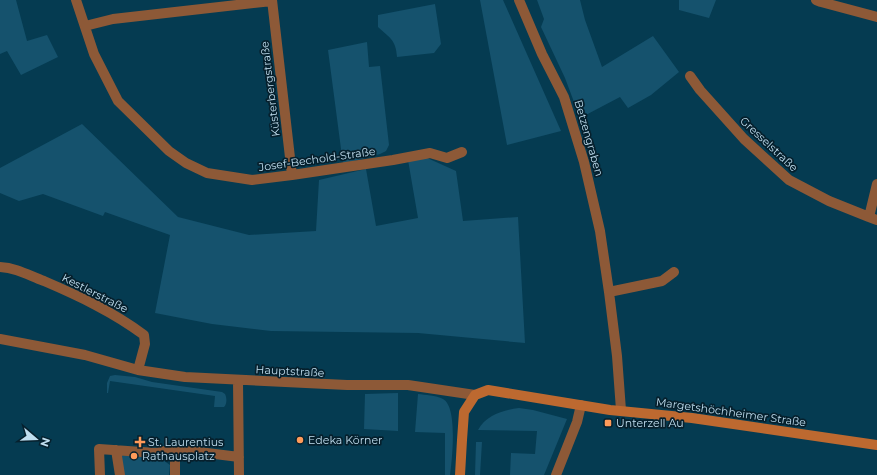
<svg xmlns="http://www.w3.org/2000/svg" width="877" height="475" viewBox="0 0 877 475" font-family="Montserrat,sans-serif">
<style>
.green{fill:#15526d}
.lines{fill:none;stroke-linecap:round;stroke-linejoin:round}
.street{stroke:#8d5937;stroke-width:10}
.secondary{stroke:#bd6930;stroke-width:10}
.poi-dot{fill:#ff9b5a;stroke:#06202d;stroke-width:1.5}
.labels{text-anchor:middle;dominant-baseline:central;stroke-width:3.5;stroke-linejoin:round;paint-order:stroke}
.street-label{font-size:11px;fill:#c0deef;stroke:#06202d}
.poi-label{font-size:11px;fill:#c0deef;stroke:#06202d;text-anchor:start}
</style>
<rect width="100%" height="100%" fill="#053b51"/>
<path class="green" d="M0 0H16L27 41 47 35 58 57 21 75 7 51 0 54Z
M480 0H503L561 131 507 145Z
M537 0H580L585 20 602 67 653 36 679 72 651 95 628 108 620 97 580 118 565 78 541 27 544 19Z
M679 0H716L709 18 679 10Z
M435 4 441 44 434 53 397 57C396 40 390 38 378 27V15Z
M367 42 369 67 380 66 389 145 386 151 380 154 343 164 328 50Z
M82 124 178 217 249 235 316 231 319 180 366 169 376 226 418 218 408 160 425 157 456 171 463 221 518 217 525 343 418 333 271 331 212 324 155 313 170 235 105 212 103 216 43 194 19 201 0 193V168Z
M115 375 135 377 152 382 222 392 225 394C227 398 227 404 224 407H214L215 396 110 381 108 393H107V383L110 376Z
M398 393V431L364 429 365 394Z
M418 394C425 395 436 395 443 399 458 407 452 460 450 475H445V433L415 432Z
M519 408 533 410 567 419 544 475H510L511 453 535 454 537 431 478 430C486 415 503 410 519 408Z
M476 442H482L480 475H475Z
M119 455 160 458 170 465 169 475H122Z"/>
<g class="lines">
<path class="street" d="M76 0 94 54 118 101 169 151 186 163 207 173 252 180 292 175 393 160 430 153 447 158 462 152
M272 0 292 175
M519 0 542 54 564 97 584 162 600 231 609 292 617 356 621 410
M816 0 821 2 877 17
M85 26 113 19 272 1
M690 76 700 90 744 139 789 180 829 201 869 217
M877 184 869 217 877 220
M0 267C17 268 28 275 44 281 79 296 113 312 144 335L145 344 138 370
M609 292 662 281 674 272
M0 339 85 355 138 370 185 377 347 385H408L475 395
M238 381 239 475
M175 449V475
M116 450 120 475
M100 475 99 449 156 453 175 449 239 457
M556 475 577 422 581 405"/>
<path class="secondary" d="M460 475 462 440 464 412 475 395 488 390 610 410 692 418 877 445"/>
</g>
<g class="poi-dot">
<rect x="604" y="419" width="8" height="8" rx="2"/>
<circle cx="300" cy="440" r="4"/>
<path d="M138 436h4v4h4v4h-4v4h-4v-4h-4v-4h4z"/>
<circle cx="134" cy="456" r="4"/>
</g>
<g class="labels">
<g class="street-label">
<text transform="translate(270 89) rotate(-97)">Küsterbergstraße</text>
<text transform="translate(589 138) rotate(74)">Betzengraben</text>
<text transform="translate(769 144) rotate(43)">Gresselstraße</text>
<text transform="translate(317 159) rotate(-8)">Josef-Bechold-Straße</text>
<text transform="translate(95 293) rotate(27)">Kestlerstraße</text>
<text transform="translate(290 371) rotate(3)">Hauptstraße</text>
<text transform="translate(731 412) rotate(8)">Margetshöchheimer Straße</text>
</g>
<g class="poi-label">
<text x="616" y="423">Unterzell Au</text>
<text x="308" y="440">Edeka Körner</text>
<text x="148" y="442">St. Laurentius</text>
<text x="142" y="456">Rathausplatz</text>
</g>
</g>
<g transform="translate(36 439) rotate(109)" stroke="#06202d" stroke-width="3" paint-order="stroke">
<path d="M0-3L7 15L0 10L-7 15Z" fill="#c0deef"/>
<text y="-6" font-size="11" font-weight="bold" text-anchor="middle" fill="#c0deef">N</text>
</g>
</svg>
